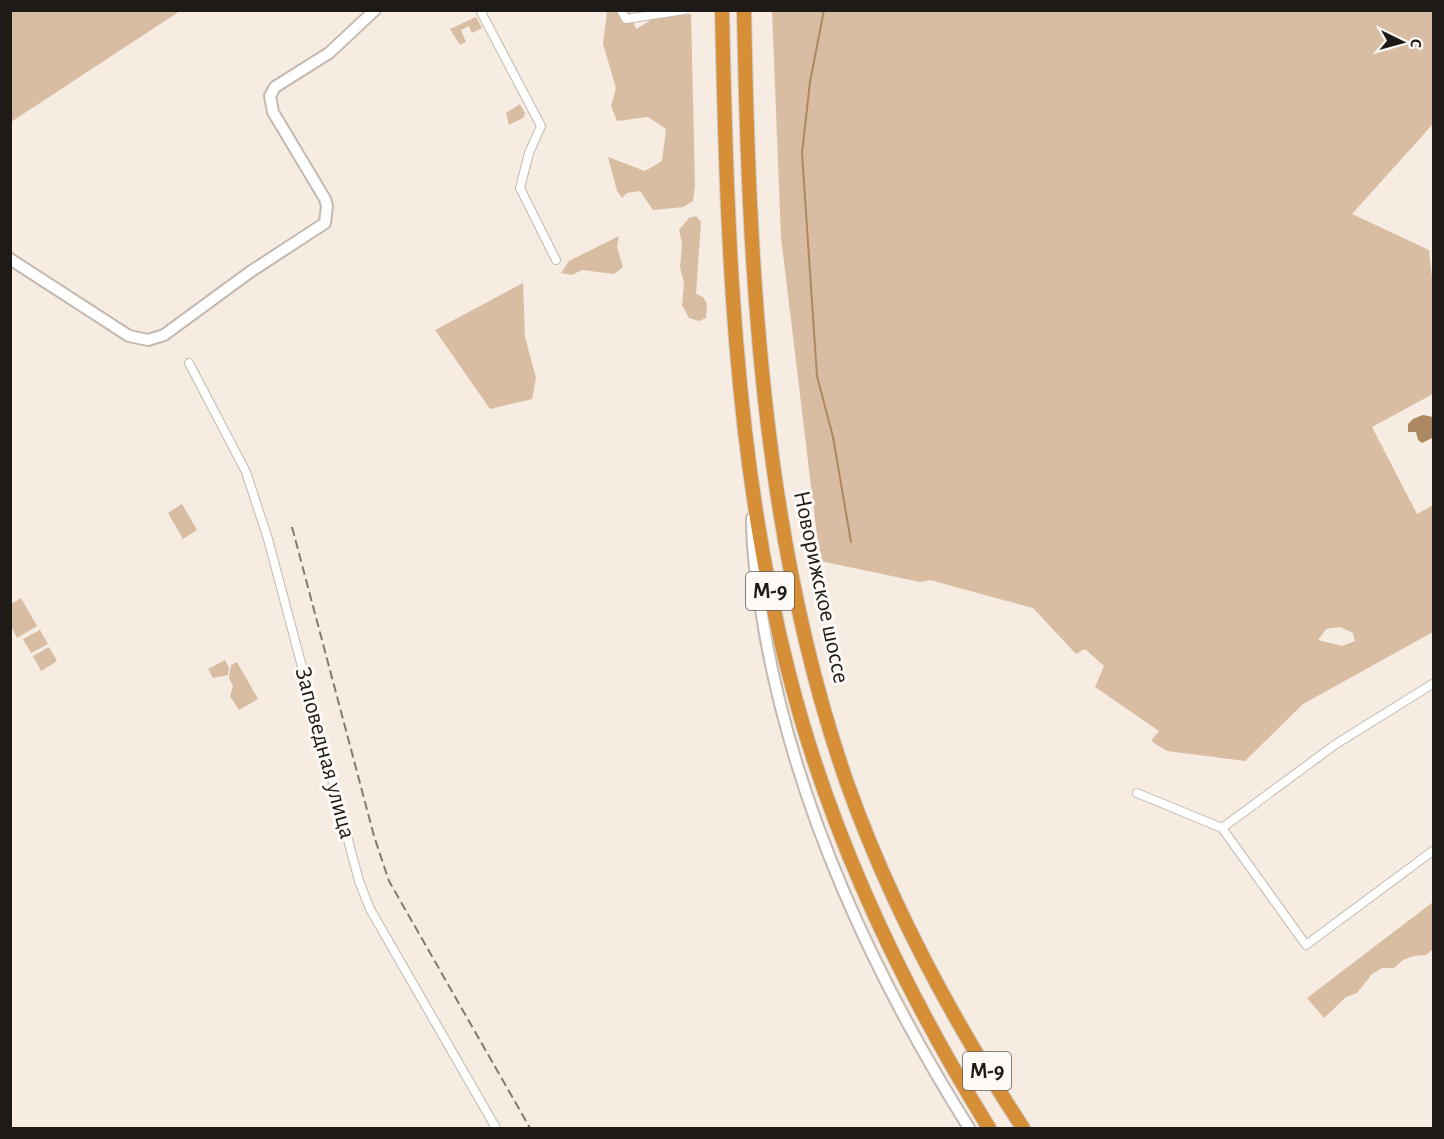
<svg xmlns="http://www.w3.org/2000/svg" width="1444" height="1139" viewBox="0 0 1444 1139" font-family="'Alegreya Sans',sans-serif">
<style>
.green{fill:#d8bda3;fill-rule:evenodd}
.water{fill:#ac8863}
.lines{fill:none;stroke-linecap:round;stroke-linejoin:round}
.stream{stroke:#ac8863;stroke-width:2}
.street-casing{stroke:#c3b9b0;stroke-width:10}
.secondary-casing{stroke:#c3b9b0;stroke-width:14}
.highway-casing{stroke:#cecdcc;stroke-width:16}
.street{stroke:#fff;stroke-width:8}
.secondary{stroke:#fff;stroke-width:10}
.highway{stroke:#d68e37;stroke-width:14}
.rail{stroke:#817b74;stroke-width:2;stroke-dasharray:9 4.5;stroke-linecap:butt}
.labels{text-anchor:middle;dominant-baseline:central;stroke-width:6;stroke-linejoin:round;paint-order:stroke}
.shield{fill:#fefaf7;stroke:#615d5a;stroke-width:1.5}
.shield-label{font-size:22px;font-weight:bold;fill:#1e1a17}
.street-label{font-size:24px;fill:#1e1a17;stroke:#fefaf7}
</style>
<rect width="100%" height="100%" fill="#f6ece2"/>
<path class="green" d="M11 10H180V11L11 122Z
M607 11H629L636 29 656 17 691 14 695 186 693 201 683 207 653 210 640 191 627 193 622 198 617 191 608 157 645 171 662 161 666 129 648 117 617 121 611 106 616 88 603 44Z
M772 11H1433V124L1352 214 1429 250 1434 296 1433 394 1372 427 1417 514 1433 505V632L1303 704 1245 761 1167 751 1151 741 1159 731 1095 687 1104 666 1085 649 1076 654 1033 608 930 580 920 582 820 561 781 237ZM1340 627 1353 633 1355 641 1342 646 1318 640 1326 629Z
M476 17 482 28 472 33 469 26 461 30 466 42 460 45 450 29Z
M520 104 525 113 523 118 509 125 506 113Z
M696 216 701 222 696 294 703 297 707 304 706 318 699 321 689 318 682 305 684 283 680 267 682 244 679 230 689 218Z
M619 236 617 247 623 267 614 274 582 270 572 275 561 273 569 261Z
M523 283 525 337 536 378 532 399 490 409 435 330Z
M182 504 197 530 183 539 168 513Z
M21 598 37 626 17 638 11 626V604Z
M40 630 48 644 31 653 23 639Z
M49 647 57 661 41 671 33 656Z
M225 660 229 668 228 675 213 678 208 669Z
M237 662 258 699 239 710 230 696 233 686 229 678 231 665Z
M1433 902V949L1426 955 1414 956 1403 960 1394 968H1382L1372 974 1357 993 1346 997 1324 1018 1307 998Z"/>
<path class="water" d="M1423 415 1433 417 1434 437 1422 443 1418 440 1416 432H1408V424L1413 419Z"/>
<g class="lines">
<path class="stream" d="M824 10 810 82 802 153 817 376 833 437 851 542"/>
<g class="street-casing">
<path id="street" d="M480 10 541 126 529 153 520 188 556 260
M621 10 626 19 684 10
M189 363 246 472 268 539 359 881 370 909 496 1128
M1137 793 1222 828 1336 744 1434 683
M1222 828 1306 945 1434 850"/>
</g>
<g class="secondary-casing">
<path id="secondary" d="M10 259 129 336 148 340 164 335 250 272 325 223 327 206 325 199 273 112 270 96 275 87 329 53 375 10
M752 518C752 559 759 599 766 639 798 813 876 980 969 1128"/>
</g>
<g class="highway-casing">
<path id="highway" d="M722 10C727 232 733 458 789 674 830 836 902 987 989 1128
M744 10C749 269 761 536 847 783 890 904 953 1021 1023 1128"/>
</g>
<use href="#street" class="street"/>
<use href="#secondary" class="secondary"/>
<use href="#highway" class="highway"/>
<path class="rail" d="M292 527 374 836 389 881 530 1128"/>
</g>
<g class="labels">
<g class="shield">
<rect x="746" y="572" width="48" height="38" rx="4.5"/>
<rect x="963" y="1052" width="48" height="38" rx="4.5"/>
</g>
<g class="shield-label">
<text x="770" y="591">М-9</text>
<text x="987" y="1071">М-9</text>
</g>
<g class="street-label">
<text transform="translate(821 587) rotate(78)">Новорижское шоссе</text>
<text transform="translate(325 753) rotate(75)">Заповедная улица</text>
</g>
</g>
<rect width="1444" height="1139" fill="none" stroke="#1e1a17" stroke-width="24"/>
<g transform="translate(1402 42) rotate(95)" stroke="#fefaf7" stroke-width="4.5" paint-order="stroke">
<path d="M0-4.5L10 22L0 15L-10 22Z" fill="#1e1a17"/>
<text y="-9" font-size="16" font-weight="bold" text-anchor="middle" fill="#1e1a17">С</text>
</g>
</svg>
